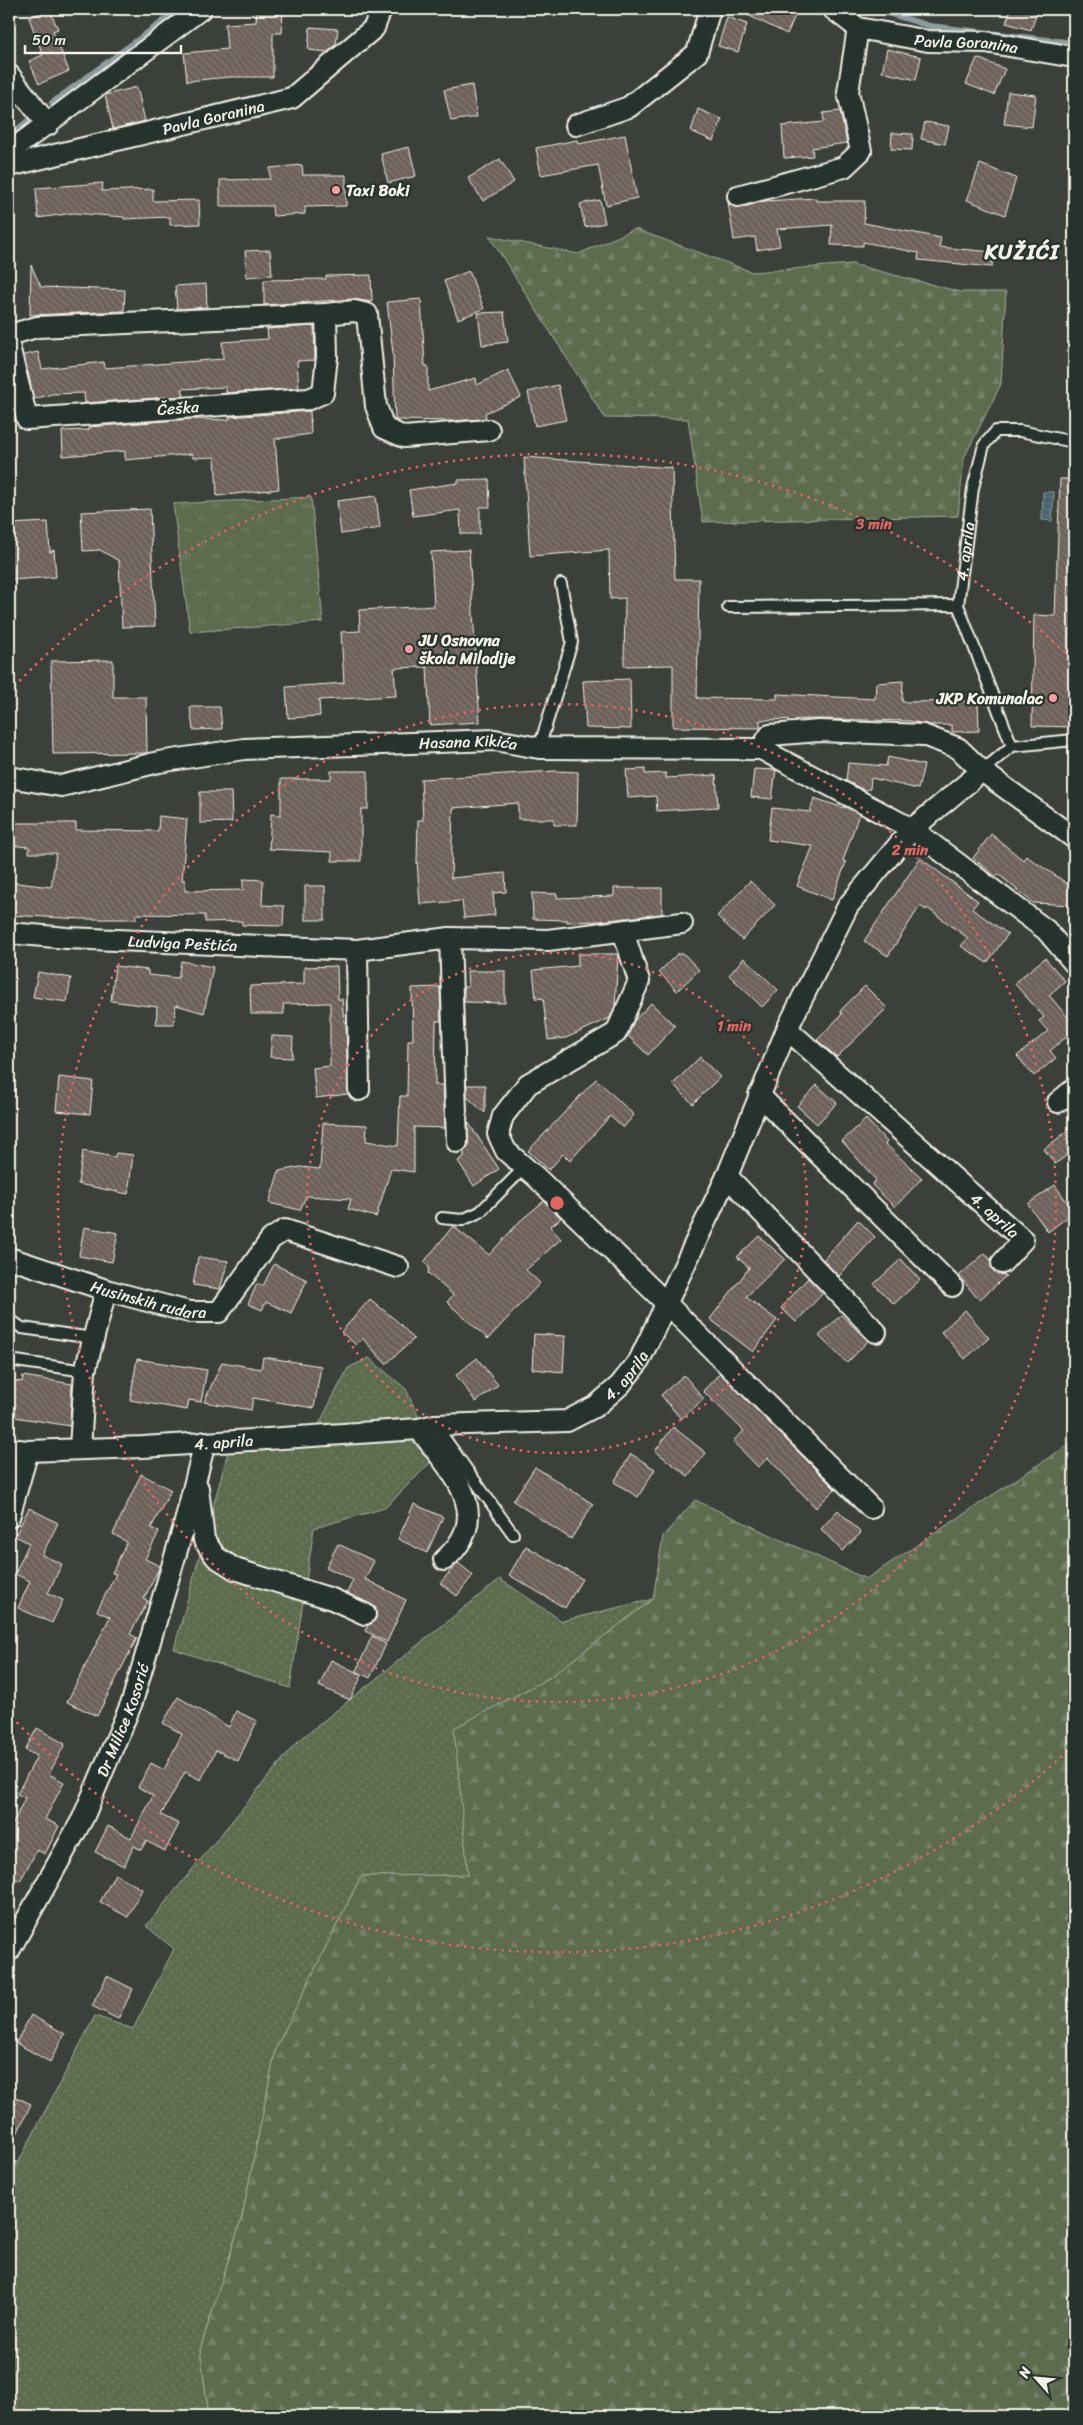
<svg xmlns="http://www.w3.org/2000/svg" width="1083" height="2425" viewBox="0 0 1083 2425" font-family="Sriracha,sans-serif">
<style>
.grass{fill:url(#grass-dots);stroke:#a8ae9b}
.forest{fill:url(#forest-firs);stroke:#a8ae9b}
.park{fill:url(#park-tufts);stroke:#a8ae9b}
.water{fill:url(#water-rules);stroke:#8e9c9f}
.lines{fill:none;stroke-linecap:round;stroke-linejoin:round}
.stream{stroke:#8e9c9f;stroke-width:6}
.building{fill:url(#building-back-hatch);stroke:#f4f1e8}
.lane-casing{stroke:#f4f1e8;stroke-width:14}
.street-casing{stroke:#f4f1e8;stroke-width:24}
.lane{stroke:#26332d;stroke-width:10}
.street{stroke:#26332d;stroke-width:20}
.ring{fill:none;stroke:#df6462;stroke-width:2.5;stroke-dasharray:2.5 5}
.poi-dot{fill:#ff9aa2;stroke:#26332d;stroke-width:2}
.labels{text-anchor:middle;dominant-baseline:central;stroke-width:4.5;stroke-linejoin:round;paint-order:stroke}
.street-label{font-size:16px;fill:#f4f1e8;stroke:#26332d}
.poi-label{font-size:16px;font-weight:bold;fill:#f4f1e8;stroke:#26332d;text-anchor:start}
.district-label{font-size:21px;font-weight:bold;letter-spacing:1px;fill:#f4f1e8;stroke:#26332d}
.centre{fill:#df6462;stroke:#26332d;stroke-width:2.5}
.ring-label{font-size:15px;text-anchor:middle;font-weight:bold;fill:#df6462;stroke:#26332d;stroke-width:4.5;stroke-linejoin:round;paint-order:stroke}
</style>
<defs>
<pattern id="grass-dots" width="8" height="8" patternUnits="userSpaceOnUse" patternTransform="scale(1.25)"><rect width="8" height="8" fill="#5c6c4e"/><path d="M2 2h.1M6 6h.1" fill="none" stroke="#748168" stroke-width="1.8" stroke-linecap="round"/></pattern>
<pattern id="forest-firs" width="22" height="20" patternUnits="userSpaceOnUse" patternTransform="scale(1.25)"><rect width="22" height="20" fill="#5c6c4e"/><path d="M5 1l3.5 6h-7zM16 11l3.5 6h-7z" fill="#748168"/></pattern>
<pattern id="park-tufts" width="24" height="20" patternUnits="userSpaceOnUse" patternTransform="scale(1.25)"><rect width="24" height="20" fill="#5c6c4e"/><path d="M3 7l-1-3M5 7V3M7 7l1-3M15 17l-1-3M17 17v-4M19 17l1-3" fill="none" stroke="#748168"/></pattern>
<pattern id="water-rules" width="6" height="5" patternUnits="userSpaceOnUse" patternTransform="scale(1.25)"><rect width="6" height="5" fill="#4a636f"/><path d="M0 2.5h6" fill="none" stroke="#657a84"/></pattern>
<pattern id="building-back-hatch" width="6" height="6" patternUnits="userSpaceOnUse" patternTransform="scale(1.25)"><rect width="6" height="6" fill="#6d615a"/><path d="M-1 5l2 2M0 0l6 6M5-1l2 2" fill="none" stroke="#827872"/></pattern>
</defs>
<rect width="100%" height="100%" fill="#3b413a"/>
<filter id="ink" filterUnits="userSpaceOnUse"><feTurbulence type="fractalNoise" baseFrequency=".02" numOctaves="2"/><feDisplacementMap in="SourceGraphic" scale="10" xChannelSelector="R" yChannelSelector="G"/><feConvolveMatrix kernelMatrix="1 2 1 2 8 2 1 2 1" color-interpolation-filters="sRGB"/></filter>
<g filter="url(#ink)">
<path class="grass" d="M369 1358 406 1389 436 1457 385 1508 314 1528 290 1688 174 1649 231 1441 317 1428 348 1368Z
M500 1579 562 1621 653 1599 549 1678 455 1728 468 1875 361 1876 276 2048 242 2217 200 2350 209 2416H9V2180L95 2016 133 2029 174 1949 146 1926 296 1743Z"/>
<path class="forest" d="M635 229 752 272 852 264 960 292H1006L1001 384 964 458 958 516 703 522 688 419 605 418 489 236 578 254Z
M1074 1441V2416H209L200 2350 242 2217 276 2048 361 1876 468 1875 454 1728 549 1678 653 1599 663 1536 695 1500 866 1579Z"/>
<path class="park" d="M311 497 323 622 190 632 173 504Z"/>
<path class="water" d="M1043 492H1054L1052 521 1042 520Z"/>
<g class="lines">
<path class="stream" d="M874 9 930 26 1074 43
M52 103 180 9
M9 136 34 116"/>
</g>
<path class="building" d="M49 9 58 29 53 31 69 71 39 84 29 61 43 55 29 18Z
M257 9H283L282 33H273V77H230L187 81 184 53 227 49 225 24 256 22Z
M735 9H798L787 34Z
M1011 9H1038L1031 30 1006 23Z
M727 17 747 24 738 52 718 46Z
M310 27 338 29 336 44 328 52 308 50Z
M887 49 921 57 916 80 882 72Z
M977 58 1005 69 994 95 966 84Z
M472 85 477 117 451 121 444 90Z
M137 87 145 121 113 129 105 95Z
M1008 92 1036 95 1032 127 1004 124Z
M698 109 722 119 713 141 691 131Z
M840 111 847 143 812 148 813 156 784 158 782 126 824 122 823 113Z
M925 122 949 126 945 144 921 139Z
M892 133 913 134 912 150 891 149Z
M625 135 637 198 606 205 598 165 541 175 536 148 577 140 578 144Z
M409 147 416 176 388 183 381 154Z
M500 159 514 182 483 201 468 178Z
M980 164 1016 178 1005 215 967 200Z
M302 165 303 175H346V206L305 207V214L273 216 272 206H220V180L270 179V168Z
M103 183 102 191 153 189V201L199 200 200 224 170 225V217L124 219V217L73 213 38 218 36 188Z
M816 198V201H865L864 223 941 238 939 247 993 252 992 267 918 260 919 253 863 242V246L831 245 832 225 777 229 780 246 757 250 755 237 734 240 728 202 735 207 741 208 764 201Z
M600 200 605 223 585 227 580 204Z
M270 250 272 275 247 277 245 251Z
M31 265 41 287 125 290 124 311 30 315Z
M469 271 484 309 458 319 444 281Z
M371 275 372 302 353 299 264 305V280L326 279V276Z
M206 284 207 307 177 309 175 286Z
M421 299 425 366H428V391L476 378 477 385 508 370 521 397 485 413 486 418 482 419 452 421 395 420 393 353 387 302Z
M504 312 508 342 482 345 478 313Z
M314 326 315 360 297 361 299 388 226 393V387L182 389 184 396 85 403 84 393 52 394 34 399 24 355 38 352 42 369 104 362 105 368 223 359 222 342 268 339 267 329Z
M558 385 566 420 535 426 528 392Z
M310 411 311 434 275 439 279 489 217 496 215 457 193 458 192 454 125 460V451L63 456 62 431 89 430V427L191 419 229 420V417Z
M524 457 672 468 675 579H699L697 698 777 699V694L875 699 876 683 903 681 902 702 978 701 979 731 952 732V725H931L909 721 819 719 760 720V728L673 727V665L624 666 625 598 610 599 609 550 530 556Z
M489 479 490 507H480V534H461L460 510 413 516 409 490 458 483V480Z
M1060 479H1074V727L1032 726 1034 615 1055 616Z
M376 496 380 528 341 534 337 501Z
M150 509 155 626 122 627 119 561 100 550 83 551 81 512Z
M48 522 50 552 54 550 56 577 9 580V524Z
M469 550 480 722 430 725 427 667 394 668 396 696 319 700 320 716 288 718 286 687 344 683 341 632 360 631 359 610 434 606 431 552Z
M113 660V697H146L147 753 53 754 51 661Z
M630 679 631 729 586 728 583 681Z
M190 707H220L222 729 193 730Z
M888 757 924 765 918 789 871 778 870 789H867L866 791 846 781 848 763 886 766Z
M645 769V774L666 773V778L716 775 718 807 657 811 656 796 628 798 626 770Z
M754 769 776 770 772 799 751 797Z
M331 771H368V809H361V861H332V852L269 849 271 814 281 815V779H331Z
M555 771 578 772 577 825H554V819H518V803L453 808 451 878 505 873 506 892 493 893 495 915 464 918 462 901 420 904 417 861 418 820H423L421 779Z
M200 792H231L232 822 200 823Z
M814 798 844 808V806L859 814 843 861 846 862 832 900 797 886 813 846 768 840 772 808 810 812Z
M159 816 187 819 182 880H185V891L243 890V879L263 880 262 905 284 906 283 926 242 925V921L205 922V915L136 914V919H83L9 915V882L51 887 56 853H29V847L9 845V823H76V830L158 831Z
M991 834 1023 860 1026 856 1074 888V905L1033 903 998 874 996 877 973 858Z
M920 858 978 901 972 909 1008 934 987 963 961 946 968 938 927 908 926 910 920 906 888 956 864 941Z
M750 881 775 905 742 940 717 916Z
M305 886H325V920H305Z
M614 888H662V914L600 921 567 922V920L533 919 532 893 557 894V898L614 896Z
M578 954H618L615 1006 610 1018 566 1038 548 1040 543 998 536 999 533 970 578 966Z
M677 954H684L699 970 677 991 659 972Z
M744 958 778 990 762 1007 729 975Z
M1045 958 1065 981 1049 995 1074 1025V1030L1050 1051 1056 1058 1034 1076 1017 1056 1048 1031 1039 1021 1044 1017 1014 983Z
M181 961 213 967 204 1013 176 1005 174 1024H156L157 1007 111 1001 115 966 148 970V975L178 978Z
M337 966 338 999H342L344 1022H346L348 1094 316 1098 313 1068 330 1066V1003L283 1004 284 1014H251L250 986 304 984V967Z
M467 971H505V1003L464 1002V987H468Z
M38 972 71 978 67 1002 33 997Z
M865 986 887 1008 837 1057 817 1040 842 1014 840 1011Z
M440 987 441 1021H436L435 1085H443L445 1128 414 1127V1172L391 1169 376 1217 348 1209 351 1199 306 1196 300 1210 269 1203 279 1171 300 1167 320 1169 323 1123 367 1125 366 1141 398 1146 400 1096H407L408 1040H413L412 988Z
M651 1003 675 1026 648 1055 628 1036 634 1021Z
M272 1036 293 1037 292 1058 270 1057Z
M700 1057 720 1077 693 1104 673 1084Z
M59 1077 93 1081 90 1114 56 1111Z
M596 1079 634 1115 623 1128 610 1116 570 1161 563 1154 549 1170 528 1151Z
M467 1085H485V1113L467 1097Z
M817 1085 837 1103 817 1124 797 1106Z
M866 1119 887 1142 885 1144 922 1178 895 1207 872 1185 876 1180 842 1141Z
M468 1122 499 1169 474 1186 458 1161 464 1157V1151L468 1147Z
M1074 1126V1150L1055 1164 1044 1149Z
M83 1151 115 1157 116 1153 133 1155 128 1194 78 1184Z
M1055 1185 1074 1212 1048 1232 1028 1204Z
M544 1201 561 1218 550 1227 561 1239 526 1270 540 1283 488 1339 447 1302 453 1295 428 1273 429 1267 424 1262 453 1226 489 1255 520 1221Z
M858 1220 875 1237 839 1276 823 1260Z
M84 1227 118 1233 112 1262 79 1256Z
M759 1236 785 1259 746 1297 777 1320 753 1352 710 1319 749 1268 737 1257Z
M985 1253 991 1260 994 1271 1006 1276 979 1300 959 1276Z
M198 1257 228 1261 220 1289 193 1285Z
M901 1259 920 1280 894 1304 874 1284Z
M274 1264 307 1280 291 1313 266 1302 262 1310 248 1304 257 1284 263 1286Z
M808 1278 823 1293 796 1322 781 1308Z
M370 1299 398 1322 414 1339 386 1364 362 1338 356 1345 341 1332Z
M965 1310 989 1338 965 1359 941 1332Z
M841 1315 868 1341 847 1363 819 1336Z
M534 1334 565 1336 563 1372 532 1369Z
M263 1357 321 1366 314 1408 253 1398 251 1410 204 1402 222 1362 261 1369Z
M477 1358 498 1385 476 1402 456 1375Z
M137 1359 207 1370 201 1402 189 1400 187 1410 130 1400Z
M720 1373 835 1489 816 1508 768 1458 758 1467 733 1441 744 1431 703 1391Z
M684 1375 704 1399 681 1419 661 1395Z
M23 1376 72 1384 70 1426 9 1416V1380L22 1382Z
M673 1427 706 1453 688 1476 655 1451Z
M631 1454 655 1469 638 1497 614 1482Z
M535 1467 593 1504 571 1539 513 1501Z
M141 1474 171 1490 151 1528 159 1532 145 1559 160 1566 144 1599 148 1601 130 1634 137 1638 97 1716 67 1702 110 1617 97 1611 116 1574 112 1573 127 1542 113 1534Z
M414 1504 443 1517 427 1553 398 1539Z
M29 1508 58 1523 42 1555 62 1564 48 1593 63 1600 52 1623 18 1608 30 1581 15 1574 29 1543 15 1536Z
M838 1510 861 1533 842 1551 821 1529Z
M338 1544 374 1561 365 1579 406 1600 387 1642 365 1631 368 1625 376 1619V1608L347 1593 353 1580 326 1567Z
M526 1546 582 1579 565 1608 509 1575Z
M458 1563 473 1575 457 1596 440 1583Z
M372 1636 386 1644 370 1678 356 1671Z
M331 1660 362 1675 350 1700 319 1686Z
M178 1697 229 1727 236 1711 257 1721 238 1761 216 1750 201 1780 185 1772 161 1815 179 1824 165 1851 146 1841 141 1850 134 1846 124 1866 95 1852 108 1826 131 1838 153 1796 138 1787 151 1763 164 1770 182 1734 163 1723Z
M37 1728 65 1744 49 1774 64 1782 45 1819 59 1826 45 1854 37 1850 20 1881 9 1875V1832L25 1798 17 1794 37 1756 25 1750Z
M115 1874 142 1889 128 1917 100 1902Z
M107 1976 133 1989 118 2019 92 2006Z
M31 2015 65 2034 50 2062 16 2043Z
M9 2094 31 2104 9 2151Z"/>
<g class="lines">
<g class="lane-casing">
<g id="lane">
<path d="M728 607 958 605"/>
<path id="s1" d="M1012 746 958 605 973 488 984 445 996 431H1020L1074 442"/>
<path d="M539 748 572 642 561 584"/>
<path d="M982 771 1012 746 1074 740"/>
<path d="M442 1218 462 1220 480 1212 525 1167"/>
<path d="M9 1319 22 1328 93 1338"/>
<path d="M9 1360 85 1371"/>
<path d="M435 1425 513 1534"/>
</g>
</g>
<g class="street-casing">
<g id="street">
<path id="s2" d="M833 9 858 28 928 41 986 42 1074 57"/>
<path d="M9 75 48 125"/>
<path d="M576 125 629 107 697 53 710 9"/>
<path d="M9 152 201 9"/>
<path id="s3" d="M9 166 292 98 374 28 381 9"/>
<path d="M738 196 844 167 861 151 848 92 858 28"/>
<path d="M326 314 354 311 367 314 376 406 384 428 404 437 489 430"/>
<path d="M9 335 37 327 326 314 327 357 323 393 309 399 27 419 9 346"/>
<path d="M761 749 770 735 819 731 923 735 958 748 982 771"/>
<path id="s4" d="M9 777 61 786 159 762 244 749 495 740 539 748 761 749 912 829 1046 930 1074 963"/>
<path d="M623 931 639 981 616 1033 528 1084 503 1116 498 1134 506 1151 535 1176 666 1303 871 1508"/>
<path id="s5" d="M9 933 67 938 357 950 450 938 548 940 682 923"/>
<path d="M450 938 457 1142"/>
<path d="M357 950 359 1090"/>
<path id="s6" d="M787 1029 1023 1240 1002 1263"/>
<path d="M759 1095 952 1286"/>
<path d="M1058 1102 1074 1089"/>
<path d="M727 1176 876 1332"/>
<path id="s7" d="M9 1258 106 1290 189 1312H219L271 1239 285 1230 398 1267"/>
<path d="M419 1429C450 1470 497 1514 444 1560"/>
<path d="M80 1448 85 1371 106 1290"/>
<path id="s8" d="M9 1449 28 1451 143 1447 419 1429 435 1425 567 1421 596 1406 620 1385 639 1361 727 1176 787 1029 848 906 912 829 982 771 1074 838"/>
<path d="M198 1488 204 1540 216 1557 235 1569 332 1599 365 1614"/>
<path d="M9 1517 28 1451"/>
<path id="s9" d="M9 1951 83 1818 132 1702 184 1526 205 1442"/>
</g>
</g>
<use href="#lane" class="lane"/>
<use href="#street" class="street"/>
</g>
</g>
<g class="ring">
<circle cx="557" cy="1203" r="250"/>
<circle cx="557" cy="1203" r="499"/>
<path d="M1073 1746A749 749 0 0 1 9 1714M9 692A749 749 0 0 1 1073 660"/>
</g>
<g class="poi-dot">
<circle cx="336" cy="190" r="5"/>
<circle cx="409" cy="649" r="5"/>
<circle cx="1053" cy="698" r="5"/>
</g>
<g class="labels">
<g class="street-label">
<text stroke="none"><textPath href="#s2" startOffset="141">Pavla Goranina</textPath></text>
<text stroke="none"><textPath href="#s3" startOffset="210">Pavla Goranina</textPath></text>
<text transform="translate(178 408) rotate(-4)">Češka</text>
<text stroke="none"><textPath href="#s1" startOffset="205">4. aprila</textPath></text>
<text stroke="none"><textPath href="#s4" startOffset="464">Hasana Kikića</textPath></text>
<text stroke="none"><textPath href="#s5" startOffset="174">Ludviga Peštića</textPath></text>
<text stroke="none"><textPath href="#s6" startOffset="279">4. aprila</textPath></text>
<text stroke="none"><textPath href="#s7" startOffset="146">Husinskih rudara</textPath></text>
<text stroke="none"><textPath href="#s8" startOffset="635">4. aprila</textPath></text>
<text stroke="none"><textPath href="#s8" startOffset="215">4. aprila</textPath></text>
<text stroke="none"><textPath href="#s9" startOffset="258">Dr Milice Kosorić</textPath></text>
</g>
<g class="poi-label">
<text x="346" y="190">Taxi Boki</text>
<text x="419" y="640">JU Osnovna<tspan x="419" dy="18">škola Miladije</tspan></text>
<text x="1043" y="698" text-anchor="end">JKP Komunalac</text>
</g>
<g class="district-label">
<text x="1022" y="252">KUŽIĆI</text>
</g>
</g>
<circle cx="557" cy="1203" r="8" class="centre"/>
<g class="ring-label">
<text x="874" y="529">3 min</text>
<text x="910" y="855">2 min</text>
<text x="734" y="1031">1 min</text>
</g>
<rect width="1083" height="2425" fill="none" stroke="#26332d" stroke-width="30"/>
<rect x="15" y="15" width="1053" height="2395" fill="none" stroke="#f4f1e8" stroke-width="2" filter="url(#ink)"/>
<g transform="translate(1036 2378) rotate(297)" stroke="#26332d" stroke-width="4" paint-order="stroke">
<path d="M0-4L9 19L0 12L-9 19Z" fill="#f4f1e8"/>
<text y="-8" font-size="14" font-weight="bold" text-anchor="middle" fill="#f4f1e8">N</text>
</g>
<path d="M25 45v8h156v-8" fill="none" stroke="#f4f1e8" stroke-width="2.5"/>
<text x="32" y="45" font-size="15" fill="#f4f1e8" stroke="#26332d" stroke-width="4" paint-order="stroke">50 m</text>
</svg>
